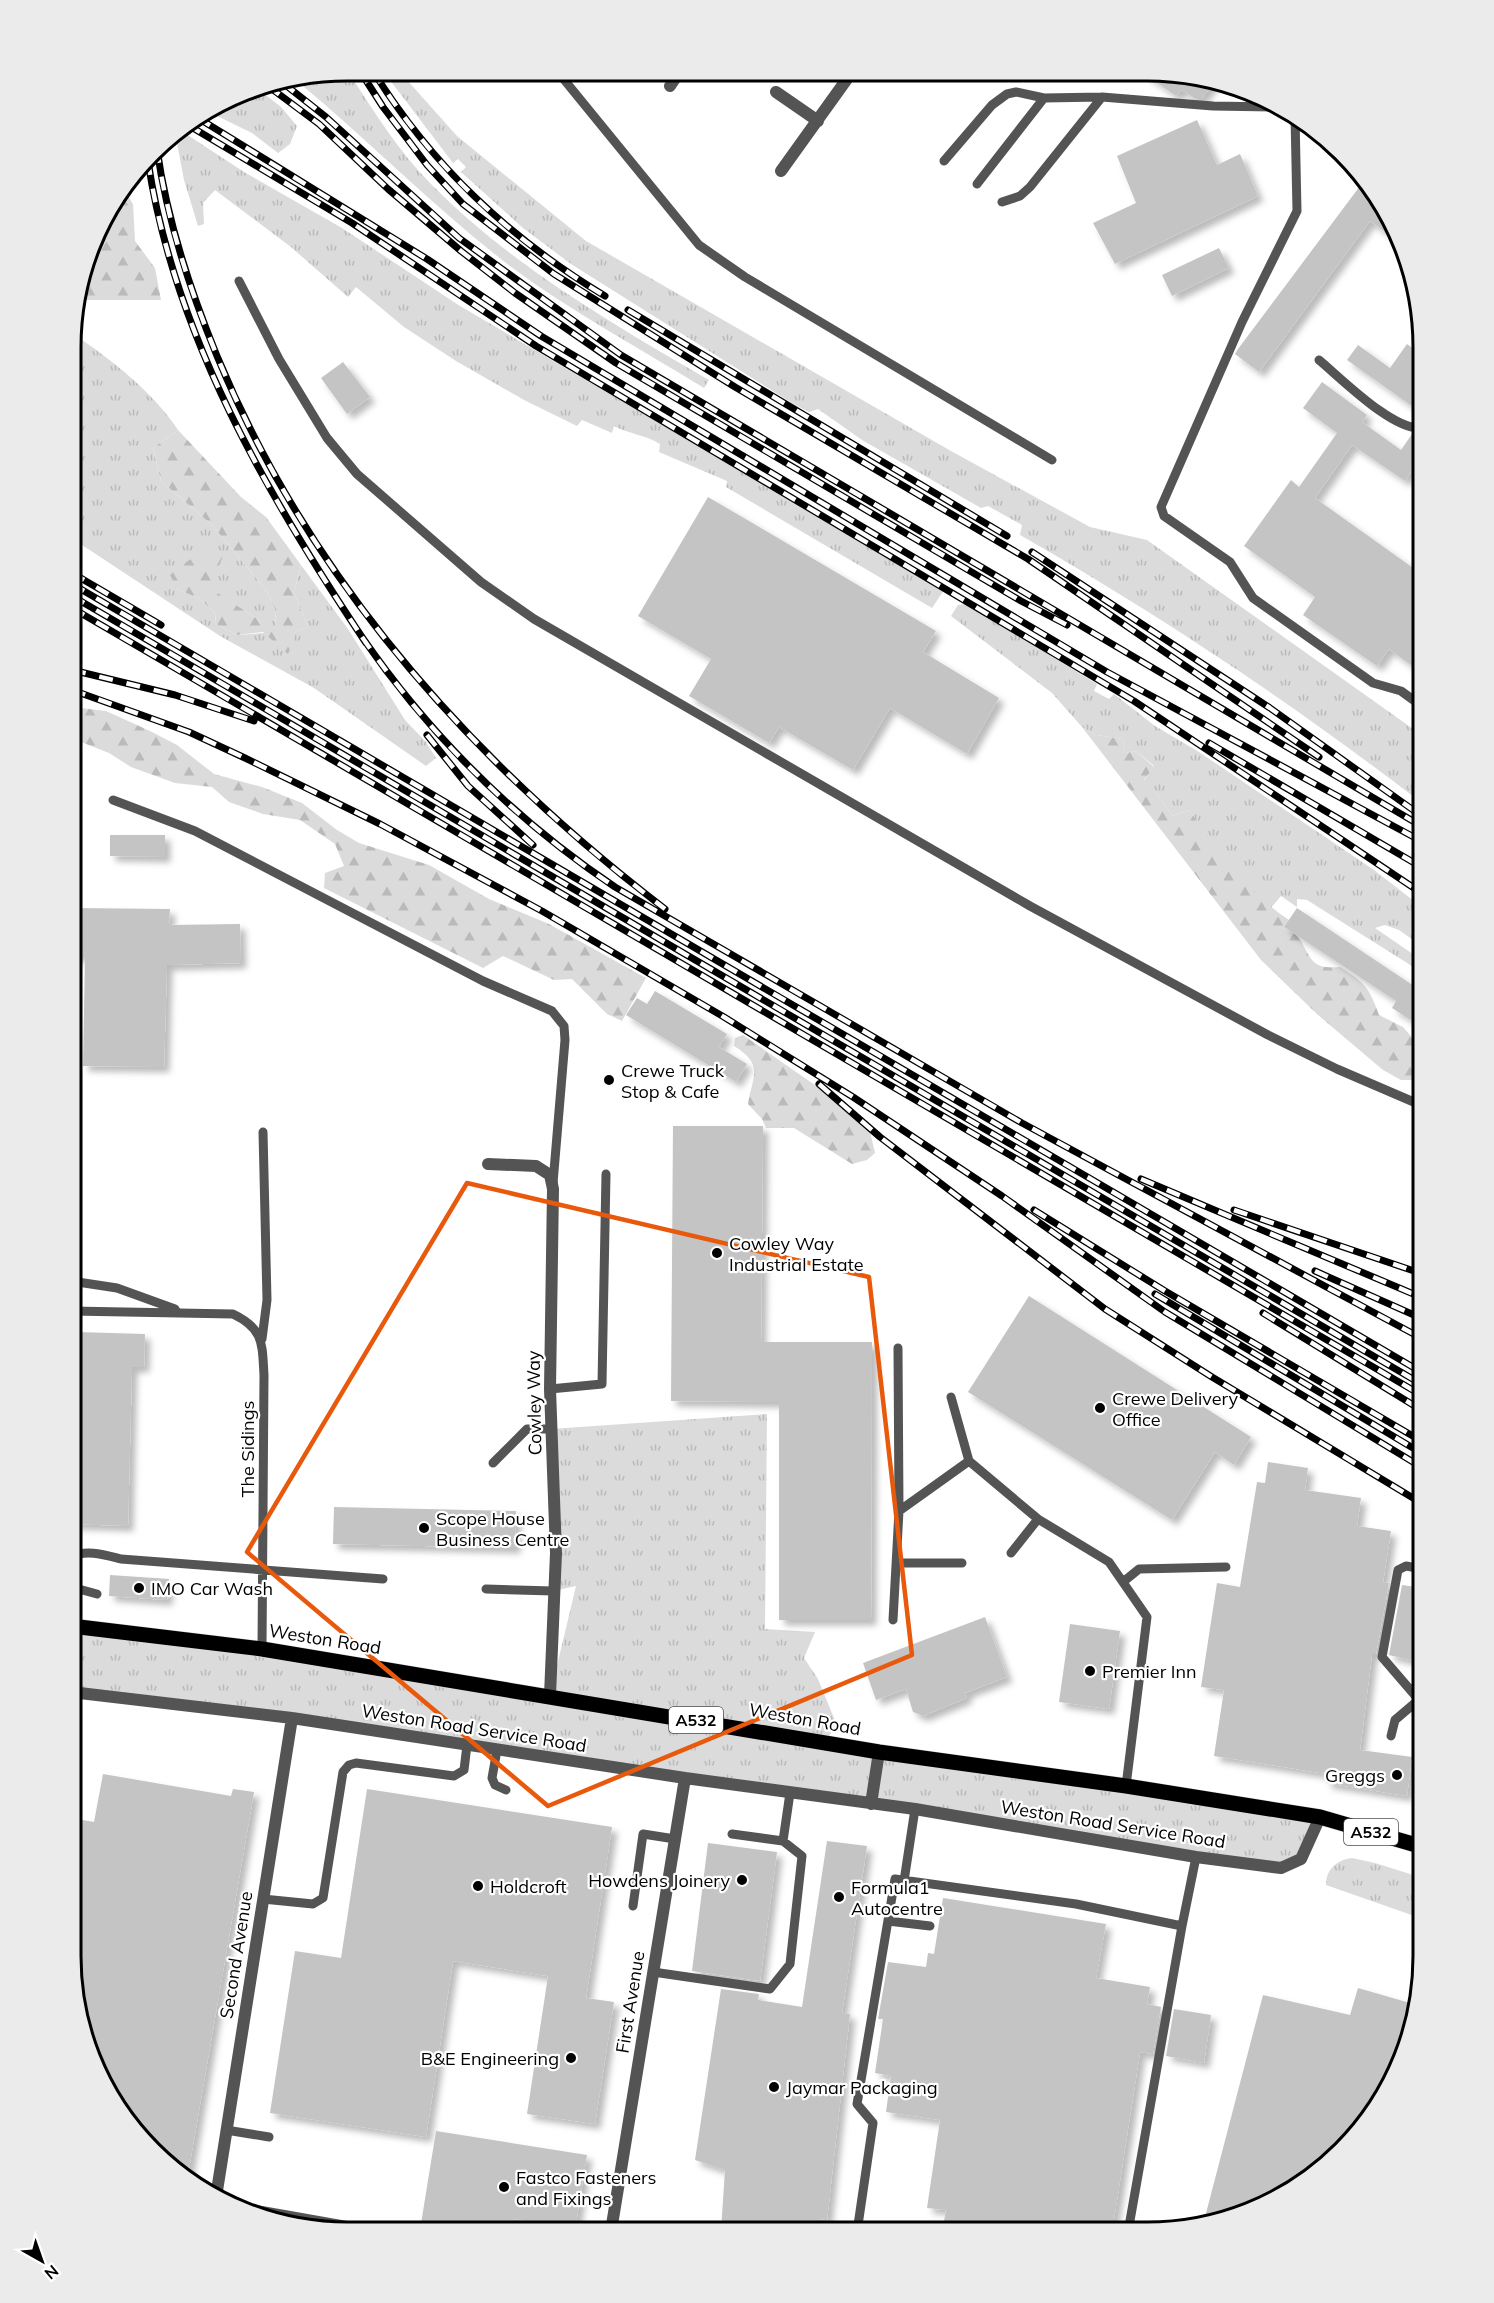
<svg xmlns="http://www.w3.org/2000/svg" width="1494" height="2303" viewBox="0 0 1494 2303" font-family="Mulish,sans-serif">
<style>
.grass{fill:url(#grass-tufts)}
.forest{fill:url(#forest-firs)}
.building{fill:#c4c4c4;filter:url(#shadow)}
.lines{fill:none;stroke-linecap:round;stroke-linejoin:round}
.primary-casing{stroke:#dbdbdb;stroke-width:16}
.service{stroke:#545454;stroke-width:9}
.minor{stroke:#545454;stroke-width:12}
.primary{stroke:#000;stroke-width:15}
.rail-casing{stroke:#000;stroke-width:7}
.rail{stroke:#fff;stroke-width:4.5;stroke-dasharray:14;stroke-linecap:butt}
.marked{fill:none;stroke:#e8590c;stroke-width:4.5;stroke-linejoin:round}
.poi-dot{fill:#000;stroke:#fff;stroke-width:2}
.labels{text-anchor:middle;dominant-baseline:central;stroke-width:4.5;stroke-linejoin:round;paint-order:stroke}
.shield{fill:#fff;stroke:#4c4c4c;stroke-width:1.5}
.shield-label{font-size:16px;font-weight:bold;fill:#000}
.poi-label{font-size:18px;fill:#000;stroke:#fff;text-anchor:start}
.street-label{font-size:18px;fill:#000;stroke:#fff}
.rim{fill:none;stroke:#000;stroke-width:3}
</style>
<defs>
<pattern id="grass-tufts" width="24" height="20" patternUnits="userSpaceOnUse" patternTransform="scale(1.5)"><rect width="24" height="20" fill="#dbdbdb"/><path d="M3 7l-1-3M5 7V3M7 7l1-3M15 17l-1-3M17 17v-4M19 17l1-3" fill="none" stroke="#bababa"/></pattern>
<pattern id="forest-firs" width="22" height="20" patternUnits="userSpaceOnUse" patternTransform="scale(1.5)"><rect width="22" height="20" fill="#dbdbdb"/><path d="M5 1l3.5 6h-7zM16 11l3.5 6h-7z" fill="#bababa"/></pattern>
<filter id="shadow"><feDropShadow dx="5.5" dy="5.5" stdDeviation="3" flood-color="#0004"/></filter>
</defs>
<rect width="100%" height="100%" fill="#fff"/>
<path class="grass" d="M348 71C372 109 399 152 431 184 512 266 611 323 709 380L704 388C641 349 574 313 514 269 437 211 371 142 297 81Z
M383 71H399L457 136 586 241 951 451 1090 527 1147 540 1423 736V804C1295 705 1160 615 1020 535L1022 525 988 506 981 508 862 440 818 409 809 412 795 405 571 264 523 228 461 172 466 167 458 159 453 163Z
M257 88 281 107 297 126 290 144 278 153 252 133 209 112 242 91Z
M180 130 244 172 342 228 460 306 944 590 932 608 726 487 727 481 659 452 660 444C646 435 629 434 614 426L612 433 582 420 577 426 524 400 456 361 404 327 356 287 348 297 291 247 215 190 203 203 204 224 198 226 184 180 175 133Z
M73 334C110 358 154 393 178 430L153 448 161 481 212 525 266 590 275 609 276 628 259 620 203 584 177 589 200 599 215 613 216 624 237 635 297 631 308 627 294 593 301 565 348 629 405 720 426 742 436 758 426 766 314 688 220 636 73 539Z
M966 604 1097 684 1094 691 1109 699 1114 694 1155 726 1199 752 1374 870 1423 908V947L1399 930 1385 925 1375 928 1423 961V973L1307 900 1297 899V907L1281 896 1270 909 1229 866 1189 810 1173 816C1162 804 1157 789 1144 781L1154 766 1136 751 1125 753 1123 739 1096 735 1082 727 1052 693 951 616 958 605Z
M767 1414 765 1629 815 1632 804 1658 818 1679 836 1723 826 1742 1320 1817 1301 1859 1281 1868 915 1809 71 1692V1626L550 1695 576 1586 553 1591 551 1429Z
M1352 1858 1375 1863 1423 1878V1919L1326 1885C1326 1869 1337 1860 1352 1858Z"/>
<path class="forest" d="M125 191 133 204 135 241 155 268 161 300H76L99 225Z
M178 430 241 497 266 517 301 565 294 593 308 627 297 631 288 654 263 632 237 635 216 624 215 613 200 599 177 589 170 575C189 558 199 552 224 553L214 579 204 584 259 620 276 627 275 609 266 590 212 525 161 481 153 448Z
M72 707 106 711 150 731 177 745 214 774 262 787 302 803 337 830 359 843 429 865 489 899 549 924 646 978 622 1021 607 1014 572 979 554 980 503 956 483 968 324 888 325 873 344 866 335 844 300 820 263 814 229 802 212 787 175 783 131 767 109 753 76 740 72 748Z
M1082 727 1096 735 1123 739 1125 753 1136 751 1154 767 1144 780C1157 789 1162 804 1173 816L1189 810C1219 850 1246 892 1289 920L1284 927C1289 931 1297 934 1300 939 1312 961 1312 969 1340 967 1365 983 1369 987 1379 1015L1403 1027 1416 1042V1051L1423 1054V1072L1413 1080H1401L1383 1070 1318 1015 1261 960Z
M743 1035 848 1108 870 1131 875 1153 867 1160 852 1164 794 1128H766L762 1119 748 1104C753 1074 764 1065 734 1046L735 1038Z"/>
<path class="building" d="M1143 73H1183L1215 81 1202 98H1194L1182 90 1176 96Z
M1197 120 1217 165 1240 154 1258 196 1115 264 1093 223 1136 203 1117 156Z
M1366 178 1403 245 1370 221 1259 372 1235 354 1238 349Z
M1219 248 1229 268 1172 296 1162 275Z
M1407 344 1424 356 1423 414 1347 360 1358 345 1390 368Z
M343 362 370 397 347 414 321 378Z
M1322 382 1367 415 1362 422 1401 450 1412 434 1423 435V453L1405 481 1352 445 1315 498 1423 575V674L1389 649 1377 666 1303 615 1315 597 1244 546 1291 480 1299 487 1337 433 1303 408Z
M708 497 936 631 923 652 999 698 967 754 890 708 853 770 779 727 769 743 689 696 711 659 638 616Z
M110 835H165V857L110 856Z
M72 908 170 909 169 925 240 924 241 963 167 965 164 1067 83 1066 85 957H72Z
M1297 908 1423 992V1028L1392 1008 1396 1001 1284 927Z
M655 991 727 1034 719 1047 747 1064 736 1082 626 1015 637 998 647 1004Z
M673 1126H763L761 1342H872L871 1620H779V1402L671 1401Z
M1029 1296 1251 1437 1234 1465 1215 1452 1172 1520 968 1392Z
M76 1332 145 1334 144 1367H132L128 1526 71 1524Z
M1268 1462 1308 1468 1305 1490 1361 1498 1357 1526 1391 1531 1383 1582 1389 1583 1376 1654H1372L1360 1750 1412 1757 1407 1796 1326 1783 1327 1774 1214 1756 1224 1690 1201 1687 1217 1583 1240 1587 1257 1482 1265 1483Z
M334 1507 516 1511 515 1548 333 1544Z
M110 1575 169 1579 167 1600 109 1596Z
M1402 1585 1423 1588V1663L1389 1655Z
M985 1617 1007 1677 965 1693 967 1698 923 1716 913 1712 906 1689 876 1700 863 1663Z
M1070 1624 1120 1631 1109 1709 1059 1702Z
M103 1774 231 1796 233 1789 254 1792 187 2180 179 2175 128 2124 92 2062 70 1956 71 1852 76 1819 94 1822Z
M367 1789 612 1827 586 1998 614 2002 595 2124 527 2114 548 1976 453 1961 426 2137 270 2113 295 1951 341 1958Z
M827 1841 867 1846 842 2013 850 2014 827 2220 819 2219 817 2232 721 2231 725 2170 695 2160 721 1989 759 1994 758 2000 802 2007Z
M708 1843 777 1852 760 1981 692 1971Z
M943 1898 1106 1924 1096 1978 1150 1987 1147 2004 1161 2007 1153 2054 1140 2052 1112 2232H942L946 2210 927 2208 940 2120 886 2112 891 2076 875 2073 883 2019H878L888 1962 926 1967 928 1953 934 1954Z
M1358 1988 1417 2005 1409 2045 1377 2110 1315 2175 1253 2211 1204 2221 1263 1995 1350 2015Z
M1174 2009 1211 2015 1204 2063 1166 2056Z
M436 2131 587 2155 575 2229 513 2219 511 2231 420 2230Z"/>
<g class="lines">
<g class="primary-casing">
<path id="primary" d="M71 1626 262 1649 879 1752 1126 1786 1320 1817 1423 1847"/>
</g>
<path class="service" d="M557 71 699 245 745 277 1052 460
M1295 116 1297 211 1242 322 1161 507 1164 516 1230 562 1253 598 1373 683 1401 691 1423 707
M944 161 992 105 1007 94 1016 92 1044 98 1102 97 1213 106 1280 107
M977 184 1044 98
M1002 202 1020 196 1030 187 1102 97
M239 281 279 359 327 438 357 474 481 582 534 619 1030 906 1268 1035 1337 1069 1423 1106
M1319 360C1342 379 1394 432 1423 428
M113 800 195 831 483 981 552 1011 564 1026 565 1040 553 1183
M71 1281 117 1288 175 1309
M71 1311 233 1314C264 1329 262 1343 264 1375L262 1649
M262 1339 267 1300 263 1132
M898 1348 899 1511
M550 1389 602 1384 606 1174
M951 1397 969 1461 1038 1519 1109 1562 1147 1617 1126 1786
M493 1463 527 1429H551
M1011 1553 1038 1519
M71 1557C86 1549 105 1555 121 1559L383 1579
M897 1563H962
M1123 1582 1139 1569 1226 1567
M71 1583 75 1588 97 1594
M486 1589 553 1591
M893 1620 899 1511 969 1461
M1419 1700 1382 1657 1398 1570 1406 1566 1423 1569
M1391 1736 1395 1720 1422 1697
M497 1750 492 1778 495 1785 506 1790
M783 1841 790 1793
M904 1881 915 1809
M263 1899 313 1904 323 1898 343 1772 349 1765 356 1763 454 1776 464 1770 467 1745
M633 1906 643 1834 675 1839
M888 1921 930 1926
M653 1972 770 1989 790 1964 802 1856 783 1841 732 1834
M226 2130 269 2137
M231 2205 372 2230
M857 2232 873 2123 857 2104 895 1879 1076 1904 1182 1926 1196 1857
M1128 2232 1182 1926"/>
<path class="minor" d="M670 86 680 71
M776 92 818 121
M781 171 852 72
M488 1164 536 1166 550 1175 553 1189 550 1389 556 1553 550 1695
M71 1692 292 1718 685 1778 915 1809 1196 1857 1281 1868 1301 1859 1320 1817
M871 1804 879 1752
M216 2197 292 1718
M611 2231 685 1778"/>
<use href="#primary" class="primary"/>
<g class="rail-casing">
<path id="rail" d="M360 71 383 107 427 165 463 204 554 274 735 387 1028 559 1319 757
M373 71C432 166 509 238 605 296
M283 83 326 117 459 238 621 355 1423 827
M268 86 319 124 388 189 461 251 515 293 616 363 1021 601 1067 625
M198 118 427 259 541 336 1107 672 1423 842
M188 125 352 223 536 346 1134 701 1423 894
M157 149C167 221 190 290 217 356 310 581 473 762 665 909
M148 161C174 336 269 498 366 643
M628 310 1007 536
M1032 552 1270 708 1423 817
M72 573 161 625
M72 584 1423 1373
M72 596 1423 1385
M72 608 1423 1396
M362 637C431 737 514 819 615 887L1022 1123 1423 1339
M72 670 175 695 254 721
M72 690 189 732 245 758 380 824 542 911 724 1017 853 1097 1002 1196 1165 1312 1423 1468
M427 735 468 786 533 845
M1209 743 1423 868
M819 1084 880 1137 1105 1309 1212 1377 1423 1504
M1141 1179 1423 1298
M1034 1210 1165 1291 1423 1442
M1234 1210 1423 1274
M1315 1271 1423 1319
M1155 1294 1423 1454
M1263 1313 1423 1411"/>
</g>
<use href="#rail" class="rail"/>
</g>
<path class="marked" d="M467 1183 869 1277 912 1655 548 1806 247 1552Z"/>
<g class="poi-dot">
<circle cx="609" cy="1080" r="6"/>
<circle cx="717" cy="1253" r="6"/>
<circle cx="1100" cy="1408" r="6"/>
<circle cx="424" cy="1528" r="6"/>
<circle cx="139" cy="1588" r="6"/>
<circle cx="1090" cy="1671" r="6"/>
<circle cx="1397" cy="1775" r="6"/>
<circle cx="742" cy="1880" r="6"/>
<circle cx="478" cy="1886" r="6"/>
<circle cx="839" cy="1897" r="6"/>
<circle cx="571" cy="2058" r="6"/>
<circle cx="774" cy="2087" r="6"/>
<circle cx="504" cy="2187" r="6"/>
</g>
<g class="labels">
<g class="shield">
<rect x="669" y="1707" width="54" height="26" rx="4.5"/>
<rect x="1344" y="1819" width="54" height="26" rx="4.5"/>
</g>
<g class="shield-label">
<text x="696" y="1720">A532</text>
<text x="1371" y="1832">A532</text>
</g>
<g class="poi-label">
<text x="621" y="1070">Crewe Truck<tspan x="621" dy="21">Stop &amp; Cafe</tspan></text>
<text x="729" y="1243">Cowley Way<tspan x="729" dy="21">Industrial Estate</tspan></text>
<text x="1112" y="1398">Crewe Delivery<tspan x="1112" dy="21">Office</tspan></text>
<text x="436" y="1518">Scope House<tspan x="436" dy="21">Business Centre</tspan></text>
<text x="151" y="1588">IMO Car Wash</text>
<text x="1102" y="1671">Premier Inn</text>
<text x="1385" y="1775" text-anchor="end">Greggs</text>
<text x="730" y="1880" text-anchor="end">Howdens Joinery</text>
<text x="490" y="1886">Holdcroft</text>
<text x="851" y="1887">Formula1<tspan x="851" dy="21">Autocentre</tspan></text>
<text x="559" y="2058" text-anchor="end">B&amp;E Engineering</text>
<text x="786" y="2087">Jaymar Packaging</text>
<text x="516" y="2177">Fastco Fasteners<tspan x="516" dy="21">and Fixings</tspan></text>
</g>
<g class="street-label">
<text transform="translate(534 1403) rotate(-91)">Cowley Way</text>
<text transform="translate(247 1449) rotate(-90)">The Sidings</text>
<text transform="translate(325 1639) rotate(9)">Weston Road</text>
<text transform="translate(805 1719) rotate(10)">Weston Road</text>
<text transform="translate(474 1728) rotate(9)">Weston Road Service Road</text>
<text transform="translate(1113 1824) rotate(9)">Weston Road Service Road</text>
<text transform="translate(236 1955) rotate(-81)">Second Avenue</text>
<text transform="translate(630 2002) rotate(-81)">First Avenue</text>
</g>
</g>
<path d="M0 0H1494V2303H0ZM347 81H1147A266 266 0 0 1 1413 347V1956A266 266 0 0 1 1147 2222H347A266 266 0 0 1 81 1956V347A266 266 0 0 1 347 81Z" fill="#ebebeb" fill-rule="evenodd"/>
<path class="rim" d="M347 81H1147A266 266 0 0 1 1413 347V1956A266 266 0 0 1 1147 2222H347A266 266 0 0 1 81 1956V347A266 266 0 0 1 347 81Z"/>
<g transform="translate(42 2261) rotate(140)" stroke="#ffffff" stroke-width="4.5" paint-order="stroke">
<path d="M0-4.5L10 22L0 15L-10 22Z" fill="#000000"/>
<text y="-9" font-size="16" font-weight="bold" text-anchor="middle" fill="#000000">N</text>
</g>
</svg>
